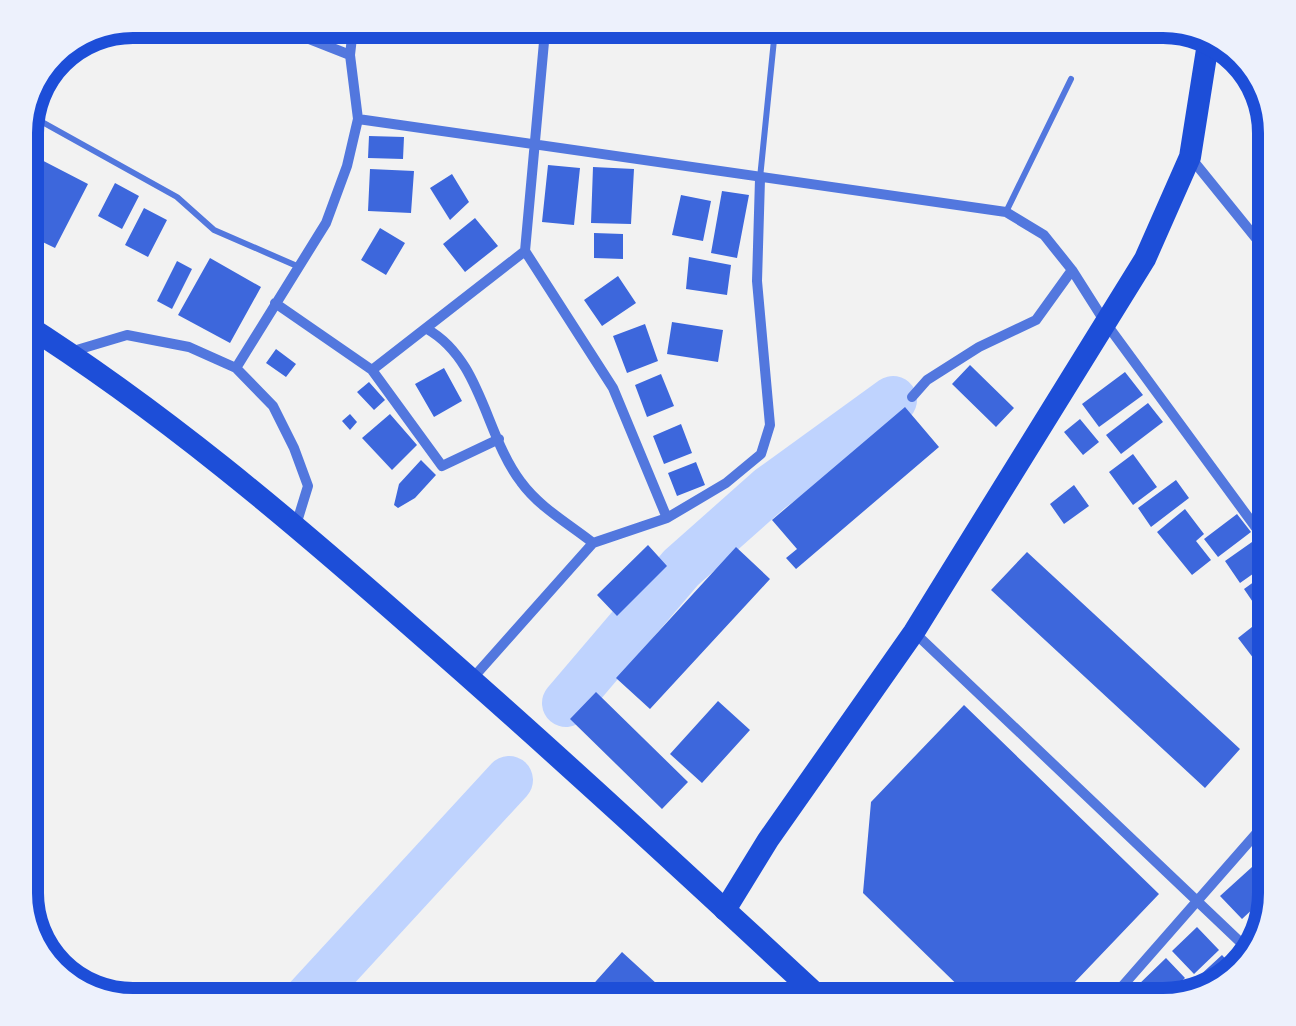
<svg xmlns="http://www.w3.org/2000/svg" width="1296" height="1026" viewBox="0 0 1296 1026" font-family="Commissioner,sans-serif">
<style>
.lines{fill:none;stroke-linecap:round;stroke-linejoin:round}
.river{stroke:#bfd3fe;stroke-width:48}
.building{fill:#3d67dc}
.service{stroke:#5277de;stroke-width:6}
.minor{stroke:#5277de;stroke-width:10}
.primary{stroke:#1d4ed8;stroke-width:22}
.trunk{stroke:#1d4ed8;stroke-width:22}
.rim{fill:none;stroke:#1d4ed8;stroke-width:12}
</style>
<rect width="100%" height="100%" fill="#f2f2f2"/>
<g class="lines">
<path class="river" d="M566 703 681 568 770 489 893 400
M301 1006 509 780"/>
</g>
<path class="building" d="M369 136 404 137 403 159 368 158Z
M30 154 88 184 55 248 22 232 37 204 20 195V172Z
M548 165 580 168 574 225 542 222Z
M593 167 634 169 631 224 591 223Z
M370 169 414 171 411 213 368 211Z
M452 174 469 202 450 220 430 188Z
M115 183 139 196 122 229 98 216Z
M722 191 749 195 737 258 711 253Z
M681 195 711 201 703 241 672 235Z
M144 208 167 220 148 257 125 245Z
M475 218 498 246 465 272 443 244Z
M380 228 405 243 386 275 361 260Z
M594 233 623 234V259L594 258Z
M689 257 731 265 727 295 686 289Z
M210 258 261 287 230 343 178 315Z
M177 261 192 269 172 309 157 301Z
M618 276 636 303 602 326 584 300Z
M672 322 723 330 718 362 667 354Z
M645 324 658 361 627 373 613 336Z
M276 349 296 364 286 377 266 363Z
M970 365 1014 408 996 427 952 384Z
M444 368 462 401 434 417 415 384Z
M1125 372 1143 395 1099 427 1082 404Z
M661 374 674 406 647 417 635 385Z
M369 382 385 400 374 410 357 392Z
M1148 403 1163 422 1121 454 1106 435Z
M905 407 939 447 796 569 786 558 797 549 772 520Z
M350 414 357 422 350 430 342 421Z
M390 414 417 445 392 470 362 438Z
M1080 419 1099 442 1083 455 1064 432Z
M681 424 692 453 664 464 653 436Z
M1133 454 1157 487 1133 505 1109 472Z
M421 460 436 475 415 498 398 508 394 505 399 484Z
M696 462 705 485 677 496 668 473Z
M1176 480 1189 498 1151 527 1138 508Z
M1074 485 1089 506 1064 524 1050 504Z
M1185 509 1204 534 1196 541 1211 560 1192 575 1157 532Z
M1237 514 1251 532 1218 557 1204 539Z
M1252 542 1267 564 1240 583 1225 561Z
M648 545 667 566 617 616 597 595Z
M736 547 770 579 650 709 616 678Z
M1027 552 1240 749 1205 788 991 590Z
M1269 571 1276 580V600L1259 611 1244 589Z
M1276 608V642L1254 659 1238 638Z
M1276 650V683L1260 663Z
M596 692 688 782 662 809 570 719Z
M718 701 750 730 702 783 670 754Z
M964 705 1159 894 1052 1006H979L863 893 871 802Z
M1252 867 1273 890 1242 919 1220 896Z
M1197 927 1219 950 1194 974 1172 951Z
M622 952 681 1006H588L580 999Z
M1222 955 1237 972 1204 987 1197 978Z
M1166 958 1185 978 1153 1006 1135 988Z
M382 985 405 1006H363Z
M1185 986 1192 993 1167 1004Z"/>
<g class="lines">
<path class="service" d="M716 20 725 26 775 34
M26 113 177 197 214 230 297 266
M760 178 776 20
M1006 212 1071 79"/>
<path class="minor" d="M350 55 354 20
M358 119 1006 212 1044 235 1072 270 1105 322 1276 555
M1191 158 1276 263
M525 251 613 388 667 518
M275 303 372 370 442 466 499 439
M427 329C482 360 485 435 521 482 539 507 569 524 593 543
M70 352 127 335 189 347 236 368 273 406 294 448 308 486 296 525
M236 368 326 223 347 166 358 119 350 55 261 20
M372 370 525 251 546 20
M912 397 927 380 979 347 1036 320 1072 270
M914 632 1254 955
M472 679 593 543 667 518 726 483 761 454 770 425 757 281 760 179
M1105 1006 1276 811"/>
<path class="primary" d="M725 910 768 840 914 632 1145 259 1190 157 1209 37"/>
<path class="trunk" d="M20 321C162 411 288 518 414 629 555 752 692 879 829 1006"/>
</g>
<path d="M0 0H1296V1026H0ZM133 38H1163A95 95 0 0 1 1258 133V893A95 95 0 0 1 1163 988H133A95 95 0 0 1 38 893V133A95 95 0 0 1 133 38Z" fill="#edf1fc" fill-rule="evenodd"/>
<path class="rim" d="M133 38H1163A95 95 0 0 1 1258 133V893A95 95 0 0 1 1163 988H133A95 95 0 0 1 38 893V133A95 95 0 0 1 133 38Z"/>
</svg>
